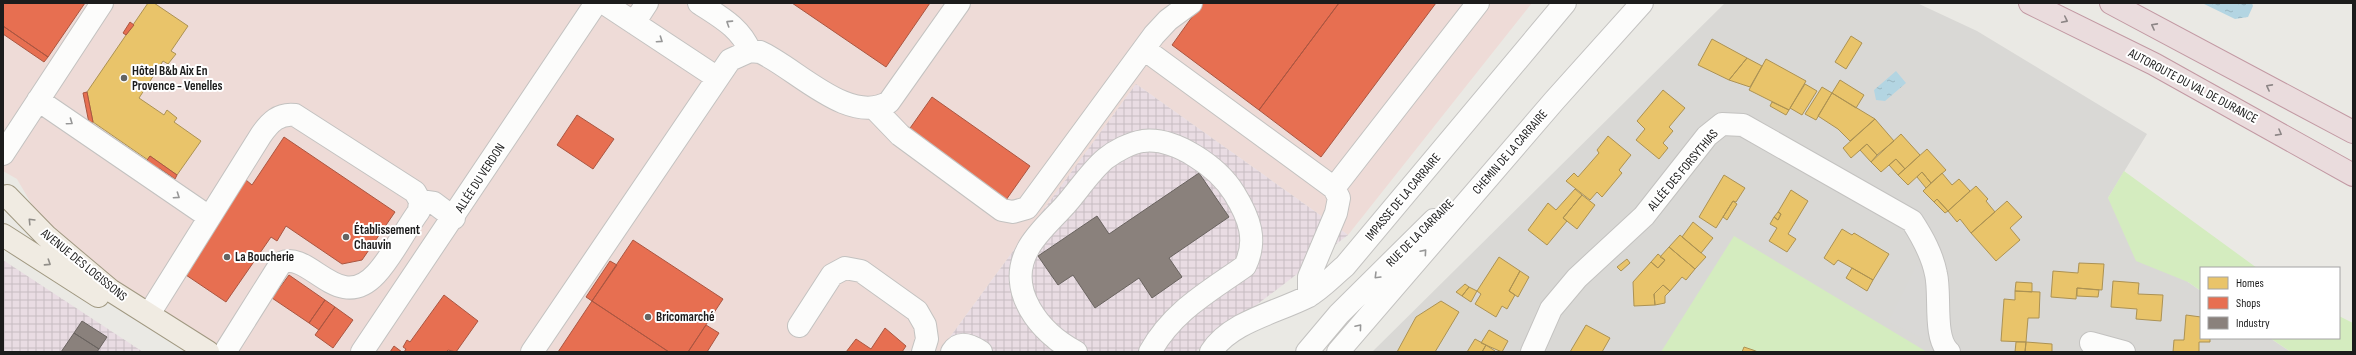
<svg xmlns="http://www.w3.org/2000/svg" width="2356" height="355" viewBox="0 0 2356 355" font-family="'Sofia Sans Condensed',sans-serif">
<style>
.residential{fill:#d9d8d5}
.commercial{fill:#eedbd7}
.industrial{fill:url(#industrial-grid)}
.grass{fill:#d4ecbf}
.parking{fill:#d9d8d6}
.water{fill:url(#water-ripples)}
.homes{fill:#e9c46a;stroke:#ac9253}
.shops{fill:#e76f51;stroke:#aa5641}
.industry{fill:#8a817c;stroke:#69635f}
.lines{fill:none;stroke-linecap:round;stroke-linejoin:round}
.minor-casing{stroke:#c3c2c0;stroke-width:24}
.major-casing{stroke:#a09881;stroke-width:24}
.highway-casing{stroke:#c299a3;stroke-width:24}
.minor{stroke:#fcfcfb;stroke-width:22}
.major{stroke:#f0ebe2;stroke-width:22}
.highway{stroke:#eadcdd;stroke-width:22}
.oneway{stroke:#8d8686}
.oneway2{stroke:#979797}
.oneway3{stroke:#918e89}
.poi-dot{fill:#646462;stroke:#fff;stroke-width:1.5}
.labels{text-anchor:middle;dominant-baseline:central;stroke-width:4;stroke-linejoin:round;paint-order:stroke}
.poi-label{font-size:13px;font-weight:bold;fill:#1c1c1c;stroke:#fff;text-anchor:start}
.street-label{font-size:13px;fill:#1c1c1c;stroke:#fff}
</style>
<defs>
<pattern id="industrial-grid" width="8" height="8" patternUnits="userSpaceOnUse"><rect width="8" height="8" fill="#e9dce3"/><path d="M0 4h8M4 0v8" fill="none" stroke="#c7bcc2"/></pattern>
<pattern id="water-ripples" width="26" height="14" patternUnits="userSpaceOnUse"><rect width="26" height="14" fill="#b3d5e2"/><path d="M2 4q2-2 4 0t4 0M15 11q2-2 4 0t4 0" fill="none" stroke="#99b6c1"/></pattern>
</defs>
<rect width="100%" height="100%" fill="#eae9e4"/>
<path class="residential" d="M1725 3H1917L1977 31 2147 134 2108 198 2188 282 2201 291V338H2270L2291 352H1372Z"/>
<path class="commercial" d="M3 3H1532L1348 235 1136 84 939 352H221L112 281 45 227 17 179 3 171Z"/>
<path class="industrial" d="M1136 84 1348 235 1195 352H939Z
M3 260 143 352H3Z"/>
<path class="grass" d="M2124 171 2257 268H2201V291L2188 282 2136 261 2108 198Z
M1734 236 1927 352H1661Z
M2339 316 2353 323V352H2291L2270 338H2339Z"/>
<path class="parking" d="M1916 265 1937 274 1945 348 1888 322Z"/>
<path class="water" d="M2202 3H2252L2253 6 2248 17 2235 19Z
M1896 71 1906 83 1885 101 1876 100 1874 90Z"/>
<path class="homes" d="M148 3H154L188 26 171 51 176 54 168 64 163 61 139 98 164 115 167 110 177 118 174 122 201 141 177 175 150 156 148 160 93 122 87 92Z
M1851 36 1862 43 1846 69 1835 62Z
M1712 39 1747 58 1729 80 1698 65Z
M1747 58 1762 66 1750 87 1729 80Z
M1766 59 1806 81 1789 110 1749 90Z
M1840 80 1864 95 1856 108 1832 93Z
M1805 84 1817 91 1802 115 1790 108Z
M1822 87 1832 93 1816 120 1805 114Z
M1663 90 1685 108 1669 127 1673 131 1663 143 1668 148 1659 159 1636 140 1645 129 1637 121Z
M1832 93 1875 119 1850 141 1838 129 1818 116Z
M1772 102 1789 110 1786 115 1770 106Z
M1875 119 1894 141 1877 155 1867 144 1851 158 1843 148Z
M1901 134 1920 155 1905 169 1896 159 1881 172 1871 162Z
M1608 136 1631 155 1619 170 1622 173 1602 197 1597 192 1590 200 1566 181 1574 173 1578 177 1599 153 1597 150Z
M1867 144 1877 155 1871 162 1860 150Z
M1927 149 1946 170 1931 183 1922 172 1908 185 1898 175Z
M1896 159 1905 169 1898 175 1889 165Z
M1922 172 1931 183 1926 188 1917 177Z
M1942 173 1952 185 1959 179 1970 191 1948 211 1937 199 1934 202 1923 191Z
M1724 175 1745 188 1736 202 1733 201 1716 228 1699 217Z
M1976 186 1988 199 1986 201 1995 212 1971 233 1960 219 1957 222 1948 211Z
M1575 189 1582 195 1563 218 1567 221 1547 245 1528 230 1548 203 1556 210Z
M1791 190 1808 201 1788 234 1796 239 1787 252 1769 241 1777 228 1770 224 1774 217 1778 220 1781 214 1778 212Z
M1582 195 1595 205 1577 229 1563 218Z
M1937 199 1948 211 1945 213 1934 202Z
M1733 201 1737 204 1727 220 1723 217Z
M2007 201 2022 217 2010 228 2020 240 1996 261 1971 233Z
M1778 212 1781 214 1778 220 1774 217Z
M1693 222 1713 238 1701 253 1682 237Z
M1842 229 1852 235 1854 233 1889 254 1873 280 1838 260 1834 265 1824 258Z
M1680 235 1706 257 1695 269 1669 247Z
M1669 247 1695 269 1686 280 1682 277 1670 291 1663 285 1654 294 1655 305 1634 306 1633 282 1651 262 1658 268 1665 260 1660 257Z
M1658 254 1665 260 1658 268 1651 262Z
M1499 257 1520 271 1509 291 1515 295 1507 309 1502 306 1496 317 1475 304 1481 294 1477 291Z
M1627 259 1630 263 1621 271 1617 267Z
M2079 263 2104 264 2102 290 2077 288 2076 299 2051 297 2053 271 2078 273Z
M1852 268 1873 280 1867 291 1846 278Z
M1520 271 1529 277 1518 297 1509 291Z
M2113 281 2139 283 2138 294 2163 295 2161 321 2136 319 2137 309 2111 307Z
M2016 282 2032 283V292L2015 291Z
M1465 284 1469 287 1462 296 1456 292Z
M1663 285 1670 291 1665 296V303L1655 305 1654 294Z
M1469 287 1477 291 1471 302 1462 296Z
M2077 288 2099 290 2098 297 2077 296Z
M2015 291 2040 292 2039 318H2028L2026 342 2001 341 2004 299 2015 300Z
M1441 301 1459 312 1435 352H1397L1416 317Z
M2186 315 2201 317V338H2210V342H2199V352H2173L2174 340H2184Z
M1586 325 1610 338 1602 352H1570Z
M1489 330 1508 341 1502 352 1481 343Z
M1475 339 1486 345 1482 352H1467Z
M2016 342H2026L2025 352H2015Z
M2026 342 2052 344V352H2025Z
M1486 345 1495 351 1494 352H1482Z
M1744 347 1753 350 1758 352H1742Z"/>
<path class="shops" d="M3 3H85L48 57 3 26Z
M792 3H930L886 67Z
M1202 3H1339L1259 110 1172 45Z
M1339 3H1436L1321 157 1259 110Z
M130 22 134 25 126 35 123 33Z
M3 26 48 57 44 62 3 34Z
M87 92 93 122 89 123 83 93Z
M932 97 1030 166 1006 200 908 131Z
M577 115 614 139 593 169 557 145Z
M284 137 395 212 362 260 342 264 286 226 277 241 271 237 226 302 183 273 246 180 252 185Z
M150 156 177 175 175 179 159 168 157 171 145 163Z
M633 240 723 299 688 352H669L592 301Z
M610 261 617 265 592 301 586 297Z
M289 275 325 300 309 323 272 298Z
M444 295 478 321 456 352 448 350 446 352H404L406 349 403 347 407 340 410 342Z
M325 300 335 307 319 330 309 323Z
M592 301 669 352H558Z
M335 307 353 320 333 348 315 335Z
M706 325 719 333 707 352H688Z
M885 328 906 346 902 352H846L856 339 871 349Z
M394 346 402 352H390Z"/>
<path class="industry" d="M1199 173 1229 217 1169 258 1182 277 1152 298 1139 278 1095 308 1073 275 1058 285 1038 256 1097 216 1109 234Z
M82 321 107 337 99 349 74 333Z
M74 333 99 349 97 352H61Z"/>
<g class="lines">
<g class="minor-casing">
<path id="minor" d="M604 3 716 77
M699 3C720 17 740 27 750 51
M634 23 647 3
M1144 49 1334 188 1339 198 1336 213 1309 277V296
M38 100 209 217
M874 108 900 135 1002 210 1013 212 1027 208 1154 35 1168 20 1191 3
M3 154 102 3
M1334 188 1478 3
M420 201 434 203 454 218
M149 314 261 135C270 122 279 113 295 115L415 192 420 201 419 211C405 230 392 257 376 274 338 315 309 249 281 263L225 352
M799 326 832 275 845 268 861 271 917 311 925 325 927 339 923 352
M2091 343 2124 352
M362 352 596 3
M532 352 730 60 750 51 760 52C796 68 849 126 889 102L959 3
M952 352C960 340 972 346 981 352
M1076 352C1040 333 1005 290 1028 249 1036 233 1056 216 1067 203 1079 189 1091 171 1105 159 1115 151 1130 143 1143 141 1175 137 1218 167 1234 193 1249 217 1258 240 1245 266 1207 293 1173 311 1150 352
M1211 352C1230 322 1275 313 1307 297 1321 289 1333 276 1345 266L1565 3
M1307 352 1339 314 1434 220
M1338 352 1554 101 1642 3
M1532 352 1551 309 1577 278 1644 216 1707 136 1722 124 1743 125 1912 221C1923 238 1932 254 1936 274 1941 295 1933 338 1949 352"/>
</g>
<g class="major-casing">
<path id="major" d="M7 196 46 236 110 290 208 352
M3 235 98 296"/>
</g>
<g class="highway-casing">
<path id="highway" d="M2030 3 2154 64 2353 175
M2111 3 2353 132"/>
</g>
<use href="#minor" class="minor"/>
<use href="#major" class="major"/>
<use href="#highway" class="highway"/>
</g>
<defs><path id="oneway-chevron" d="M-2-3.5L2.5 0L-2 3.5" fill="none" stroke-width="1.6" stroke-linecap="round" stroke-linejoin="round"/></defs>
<g class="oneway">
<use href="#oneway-chevron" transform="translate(2065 20) rotate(26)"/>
<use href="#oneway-chevron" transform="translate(2154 26) rotate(-152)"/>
<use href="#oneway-chevron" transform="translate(2269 87) rotate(-152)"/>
<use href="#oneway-chevron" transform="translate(2279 133) rotate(29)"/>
</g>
<g class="oneway2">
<use href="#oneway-chevron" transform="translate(729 23) rotate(-147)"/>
<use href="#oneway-chevron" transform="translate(660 40) rotate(34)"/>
<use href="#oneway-chevron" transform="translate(70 122) rotate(35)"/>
<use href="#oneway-chevron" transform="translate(177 196) rotate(34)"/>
<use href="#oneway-chevron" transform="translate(1424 252) rotate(-49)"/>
<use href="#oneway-chevron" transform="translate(1377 276) rotate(135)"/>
<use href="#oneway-chevron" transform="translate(1359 327) rotate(-50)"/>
</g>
<g class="oneway3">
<use href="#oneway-chevron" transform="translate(31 221) rotate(-134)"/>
<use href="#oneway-chevron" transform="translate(48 263) rotate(33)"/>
</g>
<g class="poi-dot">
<circle cx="124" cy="78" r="4"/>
<circle cx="346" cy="237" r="4"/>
<circle cx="227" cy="257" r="4"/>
<circle cx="648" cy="317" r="4"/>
</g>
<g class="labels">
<g class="poi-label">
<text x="132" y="71">Hôtel B&amp;b Aix En<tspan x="132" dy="15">Provence - Venelles</tspan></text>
<text x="354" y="230">Établissement<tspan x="354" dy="15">Chauvin</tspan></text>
<text x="235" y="257">La Boucherie</text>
<text x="656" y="317">Bricomarché</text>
</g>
<g class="street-label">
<text transform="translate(2193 86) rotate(28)">AUTOROUTE DU VAL DE DURANCE</text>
<text transform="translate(1510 152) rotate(-49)">CHEMIN DE LA CARRAIRE</text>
<text transform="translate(1683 170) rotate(-50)">ALLÉE DES FORSYTHIAS</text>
<text transform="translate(480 178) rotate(-57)">ALLÉE DU VERDON</text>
<text transform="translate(1403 197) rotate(-50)">IMPASSE DE LA CARRAIRE</text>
<text transform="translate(1420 233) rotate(-45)">RUE DE LA CARRAIRE</text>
<text transform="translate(84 265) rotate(39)">AVENUE DES LOGISSONS</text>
</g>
</g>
<rect width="2356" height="355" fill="none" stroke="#1c1c1c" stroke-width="8"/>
<rect x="2200" y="267" width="140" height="72" fill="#ffffff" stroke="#a4a4a4"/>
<rect x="2208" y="277" width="20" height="12" fill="#e9c46a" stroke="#a4a4a4"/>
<text x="2236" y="287" font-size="12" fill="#1c1c1c">Homes</text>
<rect x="2208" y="297" width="20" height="12" fill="#e76f51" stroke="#a4a4a4"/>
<text x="2236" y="307" font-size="12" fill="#1c1c1c">Shops</text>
<rect x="2208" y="317" width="20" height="12" fill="#8a817c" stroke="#a4a4a4"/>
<text x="2236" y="327" font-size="12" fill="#1c1c1c">Industry</text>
</svg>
